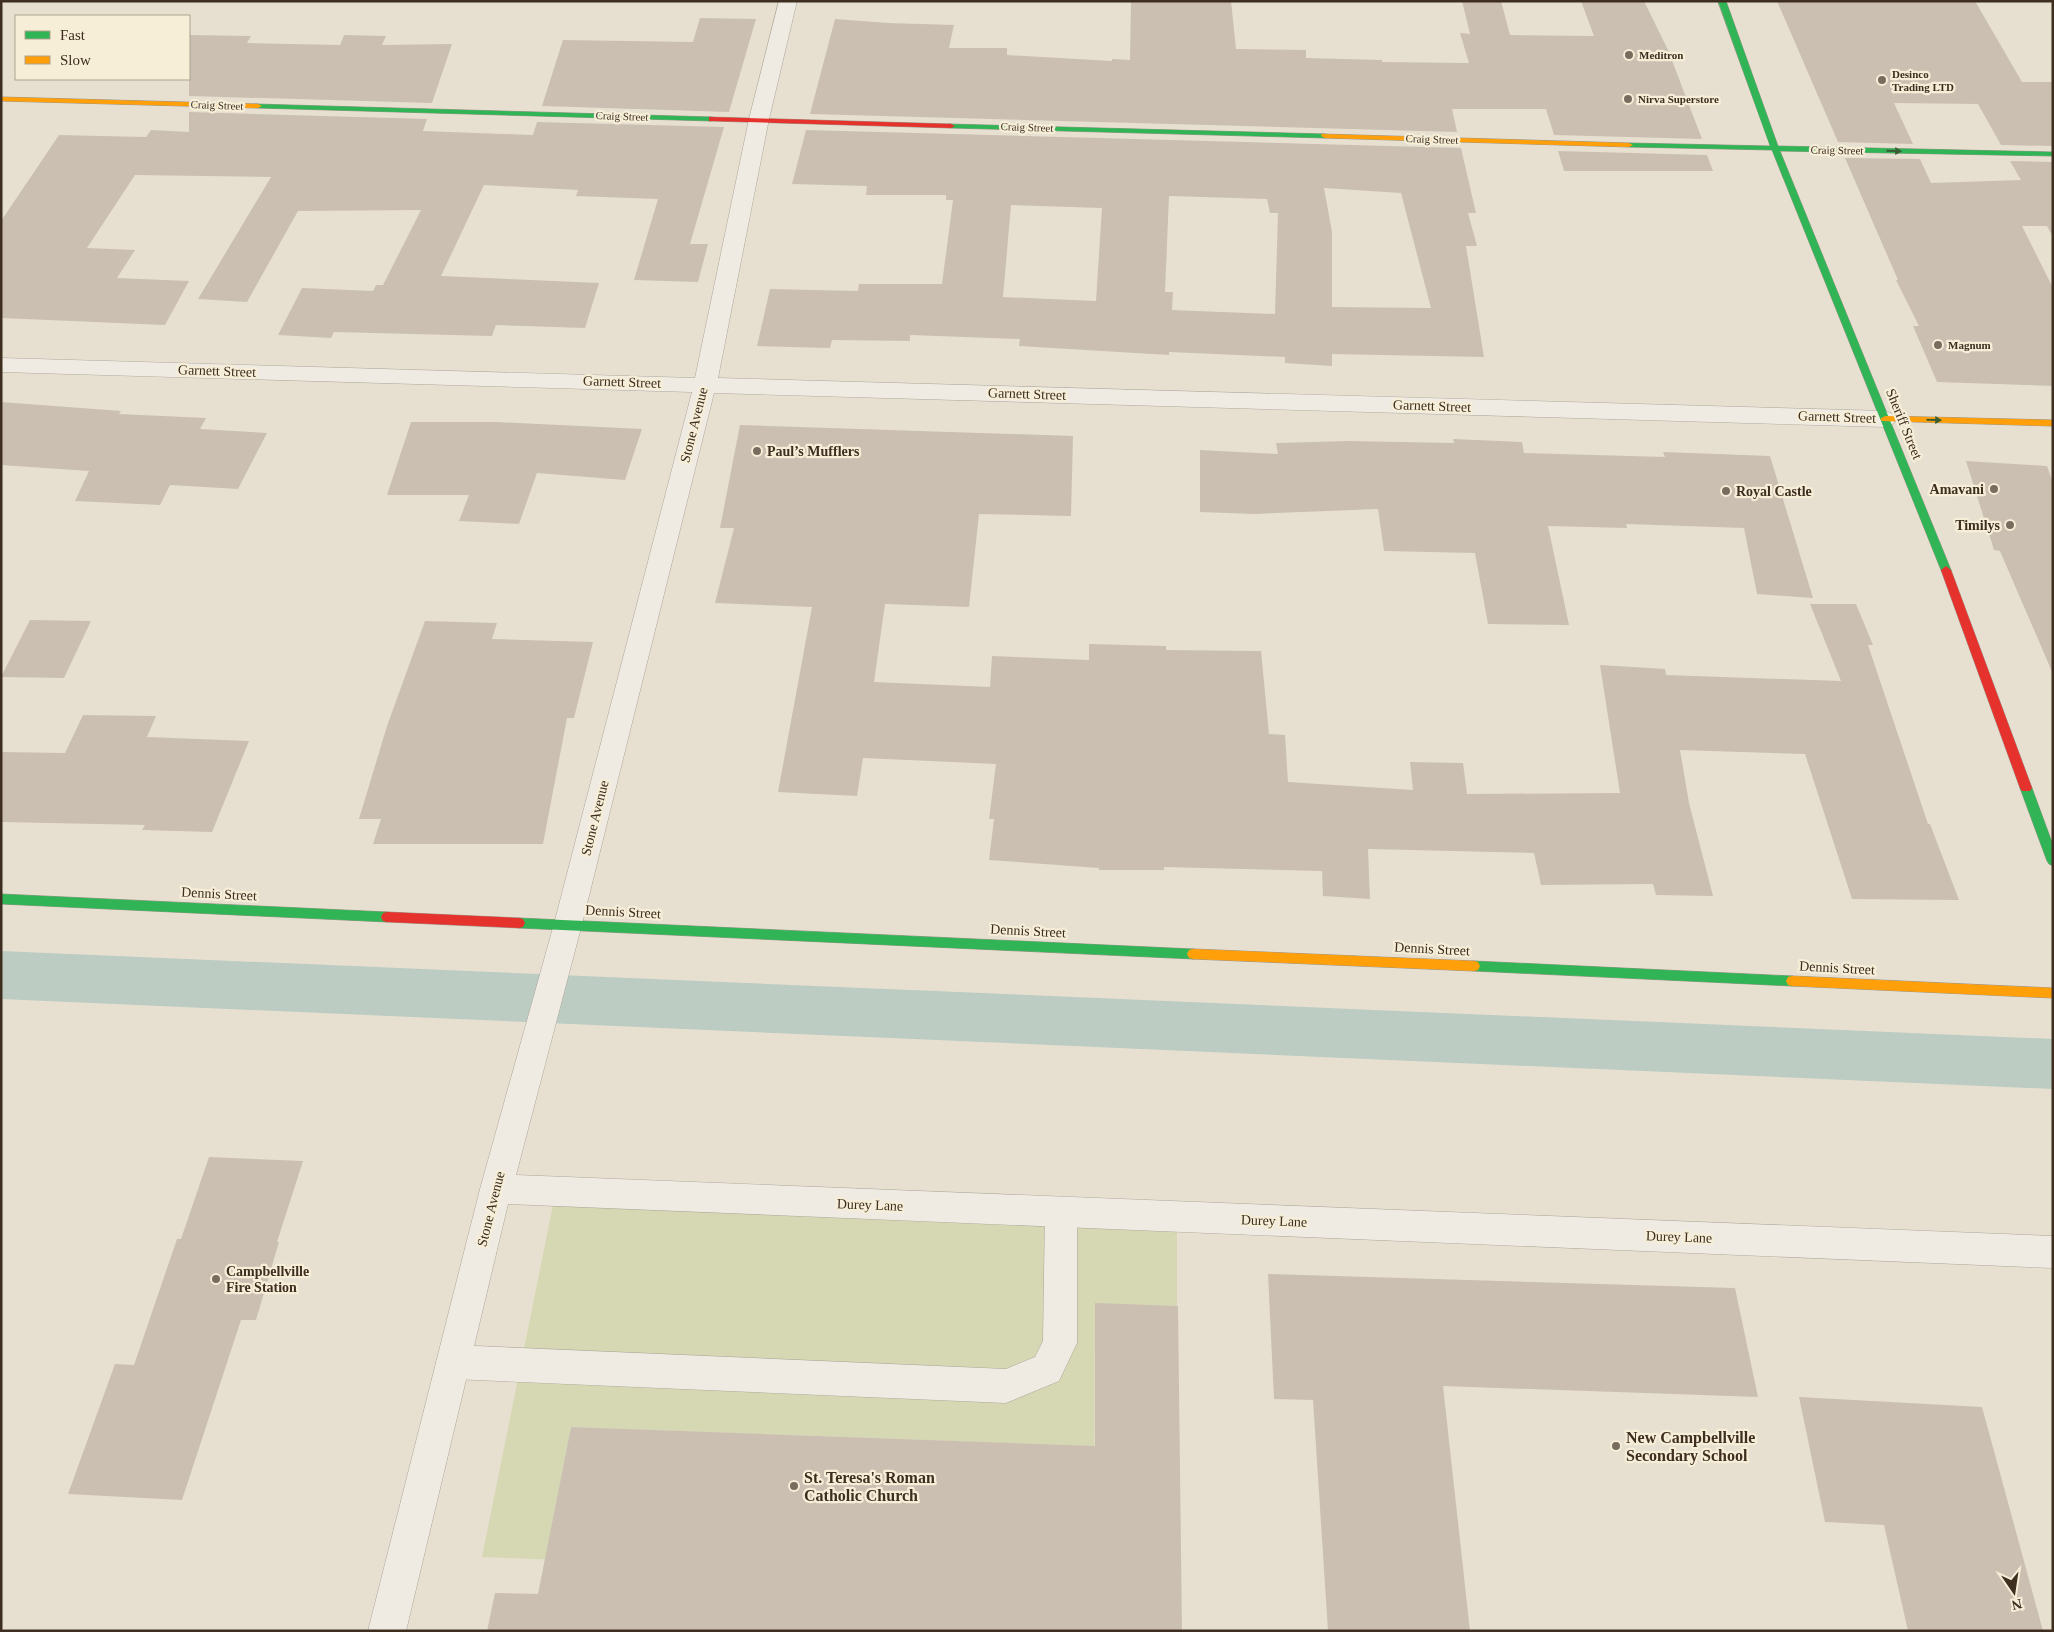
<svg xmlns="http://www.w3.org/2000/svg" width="2054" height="1632" viewBox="0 0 2054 1632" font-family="'Times New Roman',serif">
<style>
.green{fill:#d6d7b3;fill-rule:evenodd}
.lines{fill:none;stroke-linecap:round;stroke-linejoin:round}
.canal{fill:#bcccc2;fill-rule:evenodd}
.building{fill:#cbbfb2;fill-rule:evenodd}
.lane-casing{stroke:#ada599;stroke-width:1}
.street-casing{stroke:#ada599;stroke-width:1}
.fast-casing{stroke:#9c958a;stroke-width:1}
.slow-casing{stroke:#9c958a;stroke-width:1}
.jam-casing{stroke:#9c958a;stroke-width:1}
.lane{fill:#efebe3;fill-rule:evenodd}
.street{fill:#efebe3;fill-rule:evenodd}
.fast{fill:#30b455;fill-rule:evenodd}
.slow{fill:#ff9f0a;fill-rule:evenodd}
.jam{fill:#e5322d;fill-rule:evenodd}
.oneway{fill:#385d33}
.poi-dot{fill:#786c5e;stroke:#f7eed8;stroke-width:2}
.labels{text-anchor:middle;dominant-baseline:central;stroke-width:4.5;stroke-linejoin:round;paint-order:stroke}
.far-poi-label{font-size:11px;font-weight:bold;fill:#3d2e20;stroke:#f7eed8;text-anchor:start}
.far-street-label{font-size:11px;fill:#3d2e20;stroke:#f7eed8}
.street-label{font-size:14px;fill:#3d2e20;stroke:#f7eed8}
.poi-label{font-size:14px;font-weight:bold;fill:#3d2e20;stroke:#f7eed8;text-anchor:start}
.near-poi-label{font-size:16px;font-weight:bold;fill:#3d2e20;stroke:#f7eed8;text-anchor:start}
</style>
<rect width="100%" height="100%" fill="#e7e0d1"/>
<path class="green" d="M553 1205 1177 1232V1306L1095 1304 1094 1582 482 1557ZM571 1427 1030 1444 551 1529Z"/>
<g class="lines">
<path class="canal" d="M1 951 2053 1039V1089L1 999Z"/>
</g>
<path class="building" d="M1131 1H1231L1236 49 1306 50V58L1382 60V62L1469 63 1460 33 1470 34 1462 1H1501L1510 35 1594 36 1581 1H1644L1668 50 1702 139 1554 135 1546 109H1452L1457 132 810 114 835 19 888 23 954 25 949 48H1007V55L1112 61V59L1130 60Z
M1777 1H1975L2022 82H2053V146L2001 145 1978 104 1894 103 1913 144 1838 142Z
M700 18 756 19 729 112 542 106 563 40 693 42Z
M189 35 251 36 247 43 340 45 344 35 386 36 382 45 452 44 432 103 189 96Z
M189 112 427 119 423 131 533 135 537 122 724 127 690 244H708L698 282 634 280 658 199 576 196 578 190 484 185 441 276 599 283 585 328 496 325 492 336 334 332 331 338 278 335 302 288 373 291 376 285H383L421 210 298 211 247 302 198 299 271 177 135 175 87 248 135 250 117 278 189 281 165 325 1 318V221L59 135 146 137 151 130 189 132Z
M806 130 1461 148 1476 213H1468L1477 246H1466L1484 357 1332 354V366L1285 363V357L1169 352V355L1019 346 1020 339 910 335V341L832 340 830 348 757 346 770 289 858 291 859 284H942L953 200H946V195H866L867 186 792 184ZM1324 188 1401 193 1431 308 1332 307V232ZM1169 196 1267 199 1270 213H1278L1275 314 1172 310 1173 292H1165ZM1011 205 1102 208 1096 301 1003 297Z
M1558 151 1707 155 1713 171H1564Z
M1845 158 1920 159 1931 183 2021 180 2010 161 2053 162V237L2047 226H2022L2053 288V386L1937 382 1913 326H1919L1896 280H1898Z
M1 402 121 411 119 414 206 418 200 429 267 433 238 489 170 485 160 505 75 501 89 471 1 465Z
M411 422H495L642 429 625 480 537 473 519 524 459 521 469 495H387Z
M740 425 1073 436 1071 516 979 514 969 607 885 604 874 682 990 687 992 656 1089 660V644L1166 646V650L1261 651 1269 734 1285 735 1288 782 1413 790 1410 762 1463 763 1467 794 1620 793 1600 665 1665 669 1666 675 1841 681 1810 604H1856L1873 645H1868L1928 824H1930L1959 900 1852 899 1805 754 1680 750 1689 803 1713 896 1656 895 1653 884 1541 885 1534 853 1368 849 1370 899 1323 896 1322 871 1164 867V870H1099V868L989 860 994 819H989L996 764 863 758 857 796 778 792 812 607 715 603 734 528H720Z
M1453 439 1522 442 1524 453 1665 457 1663 452 1770 456 1813 598 1757 594 1744 528 1626 524 1627 528 1548 526 1569 625 1488 624 1475 553 1384 551 1378 509 1254 514 1200 512V450L1278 454 1276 443 1348 441 1454 443Z
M1966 461 2047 466 2053 483V674L2000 551 1994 550Z
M30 620 91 621 64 678 1 677Z
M425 621 497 623 492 639 593 642 574 718H567L543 844H373L381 819H359L387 726Z
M83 715 156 716 147 737 249 741 212 832 142 830 145 825 1 822V752L65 753Z
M209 1157 303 1161 277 1242H279L256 1320H241L182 1500 68 1494 115 1364 134 1365 177 1239H181Z
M1268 1274 1735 1288 1758 1397 1443 1386 1470 1631H1328L1313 1400 1274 1399Z
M1095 1303 1178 1306 1182 1631H487L495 1593 538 1594 571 1427 1095 1446Z
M1799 1397 1982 1407 2043 1631H1908L1884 1525 1825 1522Z"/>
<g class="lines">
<g class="lane-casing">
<path id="lane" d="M1061 1198 1072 1202 1077 1213V1343L1059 1381 1006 1403 453 1379 441 1374 436 1362 441 1350 453 1345 1006 1369 1035 1357 1043 1341 1045 1213 1050 1202Z"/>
</g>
<g class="street-casing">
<path id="street" d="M779 1H797L769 119 718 378 1885 411 1893 414 1896 419 1893 424 1885 427 714 393 582 924 516 1175 2053 1236V1268L508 1204 406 1631H368L480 1189 554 924 692 392 1 372V358L695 378 749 119Z"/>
</g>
<g class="fast-casing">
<path id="fast" d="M1718 1H1726L1778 146 2053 152V156L1780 151 1951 570 1950 573 1946 574 1941 570 1772 150 1629 147 1625 145 1629 143 1770 146Z
M255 104 712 117 716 119 712 121 258 108 254 106Z
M948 124 1325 134 1329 136 1325 138 951 128 947 126Z
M2026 784 2030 785 2032 788 2053 845V866L2049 864 2047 861 2020 788 2022 785Z
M1 894 387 912 391 913 393 917 391 921 387 922 1 904Z
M519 918 1193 949 1197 950 1199 954 1197 958 1193 959 519 928 515 927 513 923 515 919Z
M1474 961 1792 976 1796 977 1798 981 1796 985 1792 986 1474 971 1470 970 1468 966 1470 962Z"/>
</g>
<g class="slow-casing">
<path id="slow" d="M1 97 258 104 262 106 258 108 1 101Z
M1322 134 1629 143 1633 145 1629 147 1325 138 1321 136Z
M1885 416 2053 420V426L1882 421 1880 419Z
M1193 949 1474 961 1478 962 1480 966 1478 970 1474 971 1193 959 1189 958 1187 954 1189 950Z
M1792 976 2053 988V998L1792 986 1788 985 1786 981 1788 977Z"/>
</g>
<g class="jam-casing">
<path id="jam" d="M709 117 951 124 955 126 951 128 712 121H709Z
M1946 566 1951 570 2032 788 2030 791H2022L2020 788 1941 570Z
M387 912 519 918 523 919 525 923 523 927 519 928 387 922 383 921 381 917 383 913Z"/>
</g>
<use href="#lane" class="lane"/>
<use href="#street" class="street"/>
<use href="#fast" class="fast"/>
<use href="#slow" class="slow"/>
<use href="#jam" class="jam"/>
</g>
<defs><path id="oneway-solid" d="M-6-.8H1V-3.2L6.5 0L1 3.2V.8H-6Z" transform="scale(1.25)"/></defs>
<g class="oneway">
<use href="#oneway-solid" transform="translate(1894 151) rotate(1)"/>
<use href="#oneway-solid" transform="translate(1934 420) rotate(1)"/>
</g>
<g class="poi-dot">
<circle cx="1629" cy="55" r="5"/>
<circle cx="1882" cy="80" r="5"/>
<circle cx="1628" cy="99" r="5"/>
<circle cx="1938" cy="345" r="5"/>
<circle cx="757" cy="451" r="5"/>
<circle cx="1994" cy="489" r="5"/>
<circle cx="1726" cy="491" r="5"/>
<circle cx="2010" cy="525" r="5"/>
<circle cx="216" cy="1279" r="5"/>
<circle cx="1616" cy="1446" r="5"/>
<circle cx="794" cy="1486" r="5"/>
</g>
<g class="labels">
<g class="far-poi-label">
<text x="1639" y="55">Meditron</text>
<text x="1892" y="74">Desinco<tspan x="1892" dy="13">Trading LTD</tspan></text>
<text x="1638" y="99">Nirva Superstore</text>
<text x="1948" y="345">Magnum</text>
</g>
<g class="far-street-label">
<text transform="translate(217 105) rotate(2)">Craig Street</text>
<text transform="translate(622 116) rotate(2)">Craig Street</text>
<text transform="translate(1027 127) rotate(2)">Craig Street</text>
<text transform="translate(1432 139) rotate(2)">Craig Street</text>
<text transform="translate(1837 150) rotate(1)">Craig Street</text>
</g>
<g class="street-label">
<text transform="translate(217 371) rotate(2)">Garnett Street</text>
<text transform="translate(622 382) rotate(2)">Garnett Street</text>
<text transform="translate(1027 394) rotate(2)">Garnett Street</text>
<text transform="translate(1432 406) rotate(2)">Garnett Street</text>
<text transform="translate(1837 417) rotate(2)">Garnett Street</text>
<text transform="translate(1904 424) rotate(68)">Sheriff Street</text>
<text transform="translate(694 425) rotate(-76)">Stone Avenue</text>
<text transform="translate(595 818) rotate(-76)">Stone Avenue</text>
<text transform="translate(219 894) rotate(3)">Dennis Street</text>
<text transform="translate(623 912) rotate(3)">Dennis Street</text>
<text transform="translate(1028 931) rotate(3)">Dennis Street</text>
<text transform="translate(1432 949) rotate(3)">Dennis Street</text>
<text transform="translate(1837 968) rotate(3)">Dennis Street</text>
<text transform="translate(870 1205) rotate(2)">Durey Lane</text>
<text transform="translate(491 1209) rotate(-76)">Stone Avenue</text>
<text transform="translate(1274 1221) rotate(2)">Durey Lane</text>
<text transform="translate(1679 1237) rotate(2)">Durey Lane</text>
</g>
<g class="poi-label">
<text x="767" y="451">Paul’s Mufflers</text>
<text x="1984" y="489" text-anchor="end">Amavani</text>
<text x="1736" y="491">Royal Castle</text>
<text x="2000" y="525" text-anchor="end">Timilys</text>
<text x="226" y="1271">Campbellville<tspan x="226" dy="16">Fire Station</tspan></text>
</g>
<g class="near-poi-label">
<text x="1626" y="1437">New Campbellville<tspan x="1626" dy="18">Secondary School</tspan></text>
<text x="804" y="1477">St. Teresa's Roman<tspan x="804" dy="18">Catholic Church</tspan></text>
</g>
</g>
<rect width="2054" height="1632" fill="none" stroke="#3d2e20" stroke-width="5"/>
<rect x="15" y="15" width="175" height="65" fill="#f7eed8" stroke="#ada18e"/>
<rect x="25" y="31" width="25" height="8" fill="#30b455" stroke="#ada18e"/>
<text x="60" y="40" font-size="15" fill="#3d2e20">Fast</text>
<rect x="25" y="56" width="25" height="8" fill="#ff9f0a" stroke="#ada18e"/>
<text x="60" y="65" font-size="15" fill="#3d2e20">Slow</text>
<g transform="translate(2014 1592) rotate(167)" stroke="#f7eed8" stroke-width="4" paint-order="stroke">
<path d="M0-4L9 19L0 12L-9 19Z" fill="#3d2e20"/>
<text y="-8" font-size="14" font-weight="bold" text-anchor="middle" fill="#3d2e20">N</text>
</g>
</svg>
